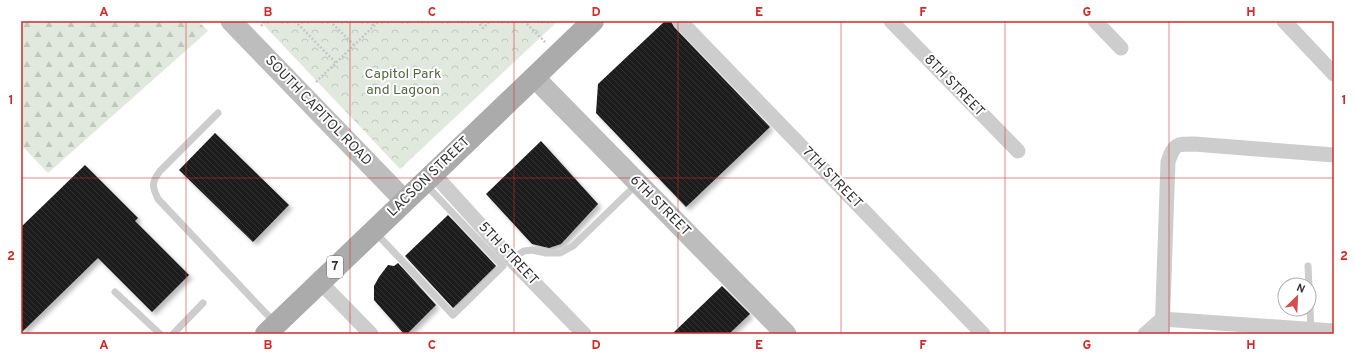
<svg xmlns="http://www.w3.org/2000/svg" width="1355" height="355" viewBox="0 0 1355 355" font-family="Overpass,sans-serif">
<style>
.forest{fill:url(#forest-firs)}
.park{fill:url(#park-crowns)}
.building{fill:url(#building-back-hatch);filter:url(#shadow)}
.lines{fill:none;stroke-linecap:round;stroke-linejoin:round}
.path{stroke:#c7c7c7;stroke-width:2.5;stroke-dasharray:2 2;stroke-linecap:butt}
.lane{stroke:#cdcdcd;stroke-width:7}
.street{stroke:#cdcdcd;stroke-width:15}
.secondary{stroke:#bdbdbd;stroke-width:21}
.primary{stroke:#ababab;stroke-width:22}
.grid{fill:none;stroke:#d62828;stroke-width:1;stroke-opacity:0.55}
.labels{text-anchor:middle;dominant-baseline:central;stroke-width:4;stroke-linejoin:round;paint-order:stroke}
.shield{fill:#fff;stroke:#707070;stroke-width:1}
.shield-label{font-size:13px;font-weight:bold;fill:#333}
.park-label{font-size:14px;fill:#526a44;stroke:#fff}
.street-label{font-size:14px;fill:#333;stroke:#fff}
.neatline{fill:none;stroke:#d62828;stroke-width:1.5}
.grid-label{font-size:13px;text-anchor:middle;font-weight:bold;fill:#d62828}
</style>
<defs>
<pattern id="forest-firs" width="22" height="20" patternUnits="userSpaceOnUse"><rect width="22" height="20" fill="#e1e8dd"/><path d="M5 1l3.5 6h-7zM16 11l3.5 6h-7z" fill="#c2c7be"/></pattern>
<pattern id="park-crowns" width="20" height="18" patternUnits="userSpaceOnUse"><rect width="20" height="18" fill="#e1e8dd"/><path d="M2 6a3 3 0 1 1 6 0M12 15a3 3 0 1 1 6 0" fill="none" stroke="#c2c7be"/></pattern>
<pattern id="building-back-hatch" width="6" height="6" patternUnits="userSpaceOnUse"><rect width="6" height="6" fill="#1a1a1a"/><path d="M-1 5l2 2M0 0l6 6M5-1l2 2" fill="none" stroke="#333"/></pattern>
<filter id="shadow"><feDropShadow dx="3.5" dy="3.5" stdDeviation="2" flood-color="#0004"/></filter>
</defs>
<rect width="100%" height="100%" fill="#fff"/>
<path class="forest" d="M21 21H198L208 31 48 173 21 145Z"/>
<path class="park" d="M260 21H558L400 169Z"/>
<path class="building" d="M665 21H671L674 27 770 127 686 207 596 113 598 84Z
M215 133 289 205 253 242 179 170Z
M541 141 598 204 561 244 549 248 532 244 486 194Z
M85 165 138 218 135 221 189 275 152 312 98 258 21 333V227Z
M448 215 496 266 453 308 405 256Z
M398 263 436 305 407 334H404L374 300V286L379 277 388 265 394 266Z
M722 286 750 314 729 334H672Z"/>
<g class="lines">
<path class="path" d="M295 21 336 63
M330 21 354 45
M369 21 374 26
M477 21 483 28 490 21
M524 21 545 42
M261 26 265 21
M316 82 379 21"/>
<path class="lane" d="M218 113 160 171C151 183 152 186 158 199L275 323
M375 232 453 315 503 266 426 185
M511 259 524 251 532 250 546 253H560L573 246 637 184
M1308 266 1311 330
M115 292 160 334
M173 334 203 303"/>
<path class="street" d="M680 21 983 334
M891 21 1018 151
M1095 21 1121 48
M1284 21 1334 74
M433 173 511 259 584 334
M320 282 371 334
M1145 334 1162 319 1334 331
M1162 334 1168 162C1174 144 1176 144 1194 144L1334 155"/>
<path class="secondary" d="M231 21 405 201
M534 77 786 334"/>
<path class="primary" d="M266 334 593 21"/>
</g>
<path class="grid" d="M186 21V334M350 21V334M514 21V334M678 21V334M841 21V334M1005 21V334M1169 21V334M21 178H1334"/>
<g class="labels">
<rect class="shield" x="327" y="256" width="16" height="22" rx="3"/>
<g class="shield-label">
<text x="335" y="267">7</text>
</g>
<g class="park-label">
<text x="403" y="74">Capitol Park<tspan x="403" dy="16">and Lagoon</tspan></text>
</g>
<g class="street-label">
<text transform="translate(954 86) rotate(46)">8TH STREET</text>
<text transform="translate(318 111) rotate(46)">SOUTH CAPITOL ROAD</text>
<text transform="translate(429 177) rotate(-44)">LACSON STREET</text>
<text transform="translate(832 178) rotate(46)">7TH STREET</text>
<text transform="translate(660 206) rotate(45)">6TH STREET</text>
<text transform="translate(508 254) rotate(47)">5TH STREET</text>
</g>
</g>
<rect width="1355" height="355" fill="none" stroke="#ffffff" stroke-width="44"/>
<g transform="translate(1297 297) rotate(24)"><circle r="19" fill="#ffffff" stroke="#adadad"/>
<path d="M0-3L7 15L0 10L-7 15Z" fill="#d44d4a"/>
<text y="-6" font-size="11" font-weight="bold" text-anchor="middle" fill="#333333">N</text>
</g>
<rect x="22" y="22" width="1311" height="311" class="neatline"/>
<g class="grid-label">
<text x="104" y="16">A</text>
<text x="268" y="16">B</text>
<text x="432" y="16">C</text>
<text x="596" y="16">D</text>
<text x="759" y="16">E</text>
<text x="923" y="16">F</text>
<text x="1087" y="16">G</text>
<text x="1251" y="16">H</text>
<text x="11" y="104">1</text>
<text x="1344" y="104">1</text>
<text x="11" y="260">2</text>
<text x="1344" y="260">2</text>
<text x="104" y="349">A</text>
<text x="268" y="349">B</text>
<text x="432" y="349">C</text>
<text x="596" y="349">D</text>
<text x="759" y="349">E</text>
<text x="923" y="349">F</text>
<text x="1087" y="349">G</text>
<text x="1251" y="349">H</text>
</g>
</svg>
